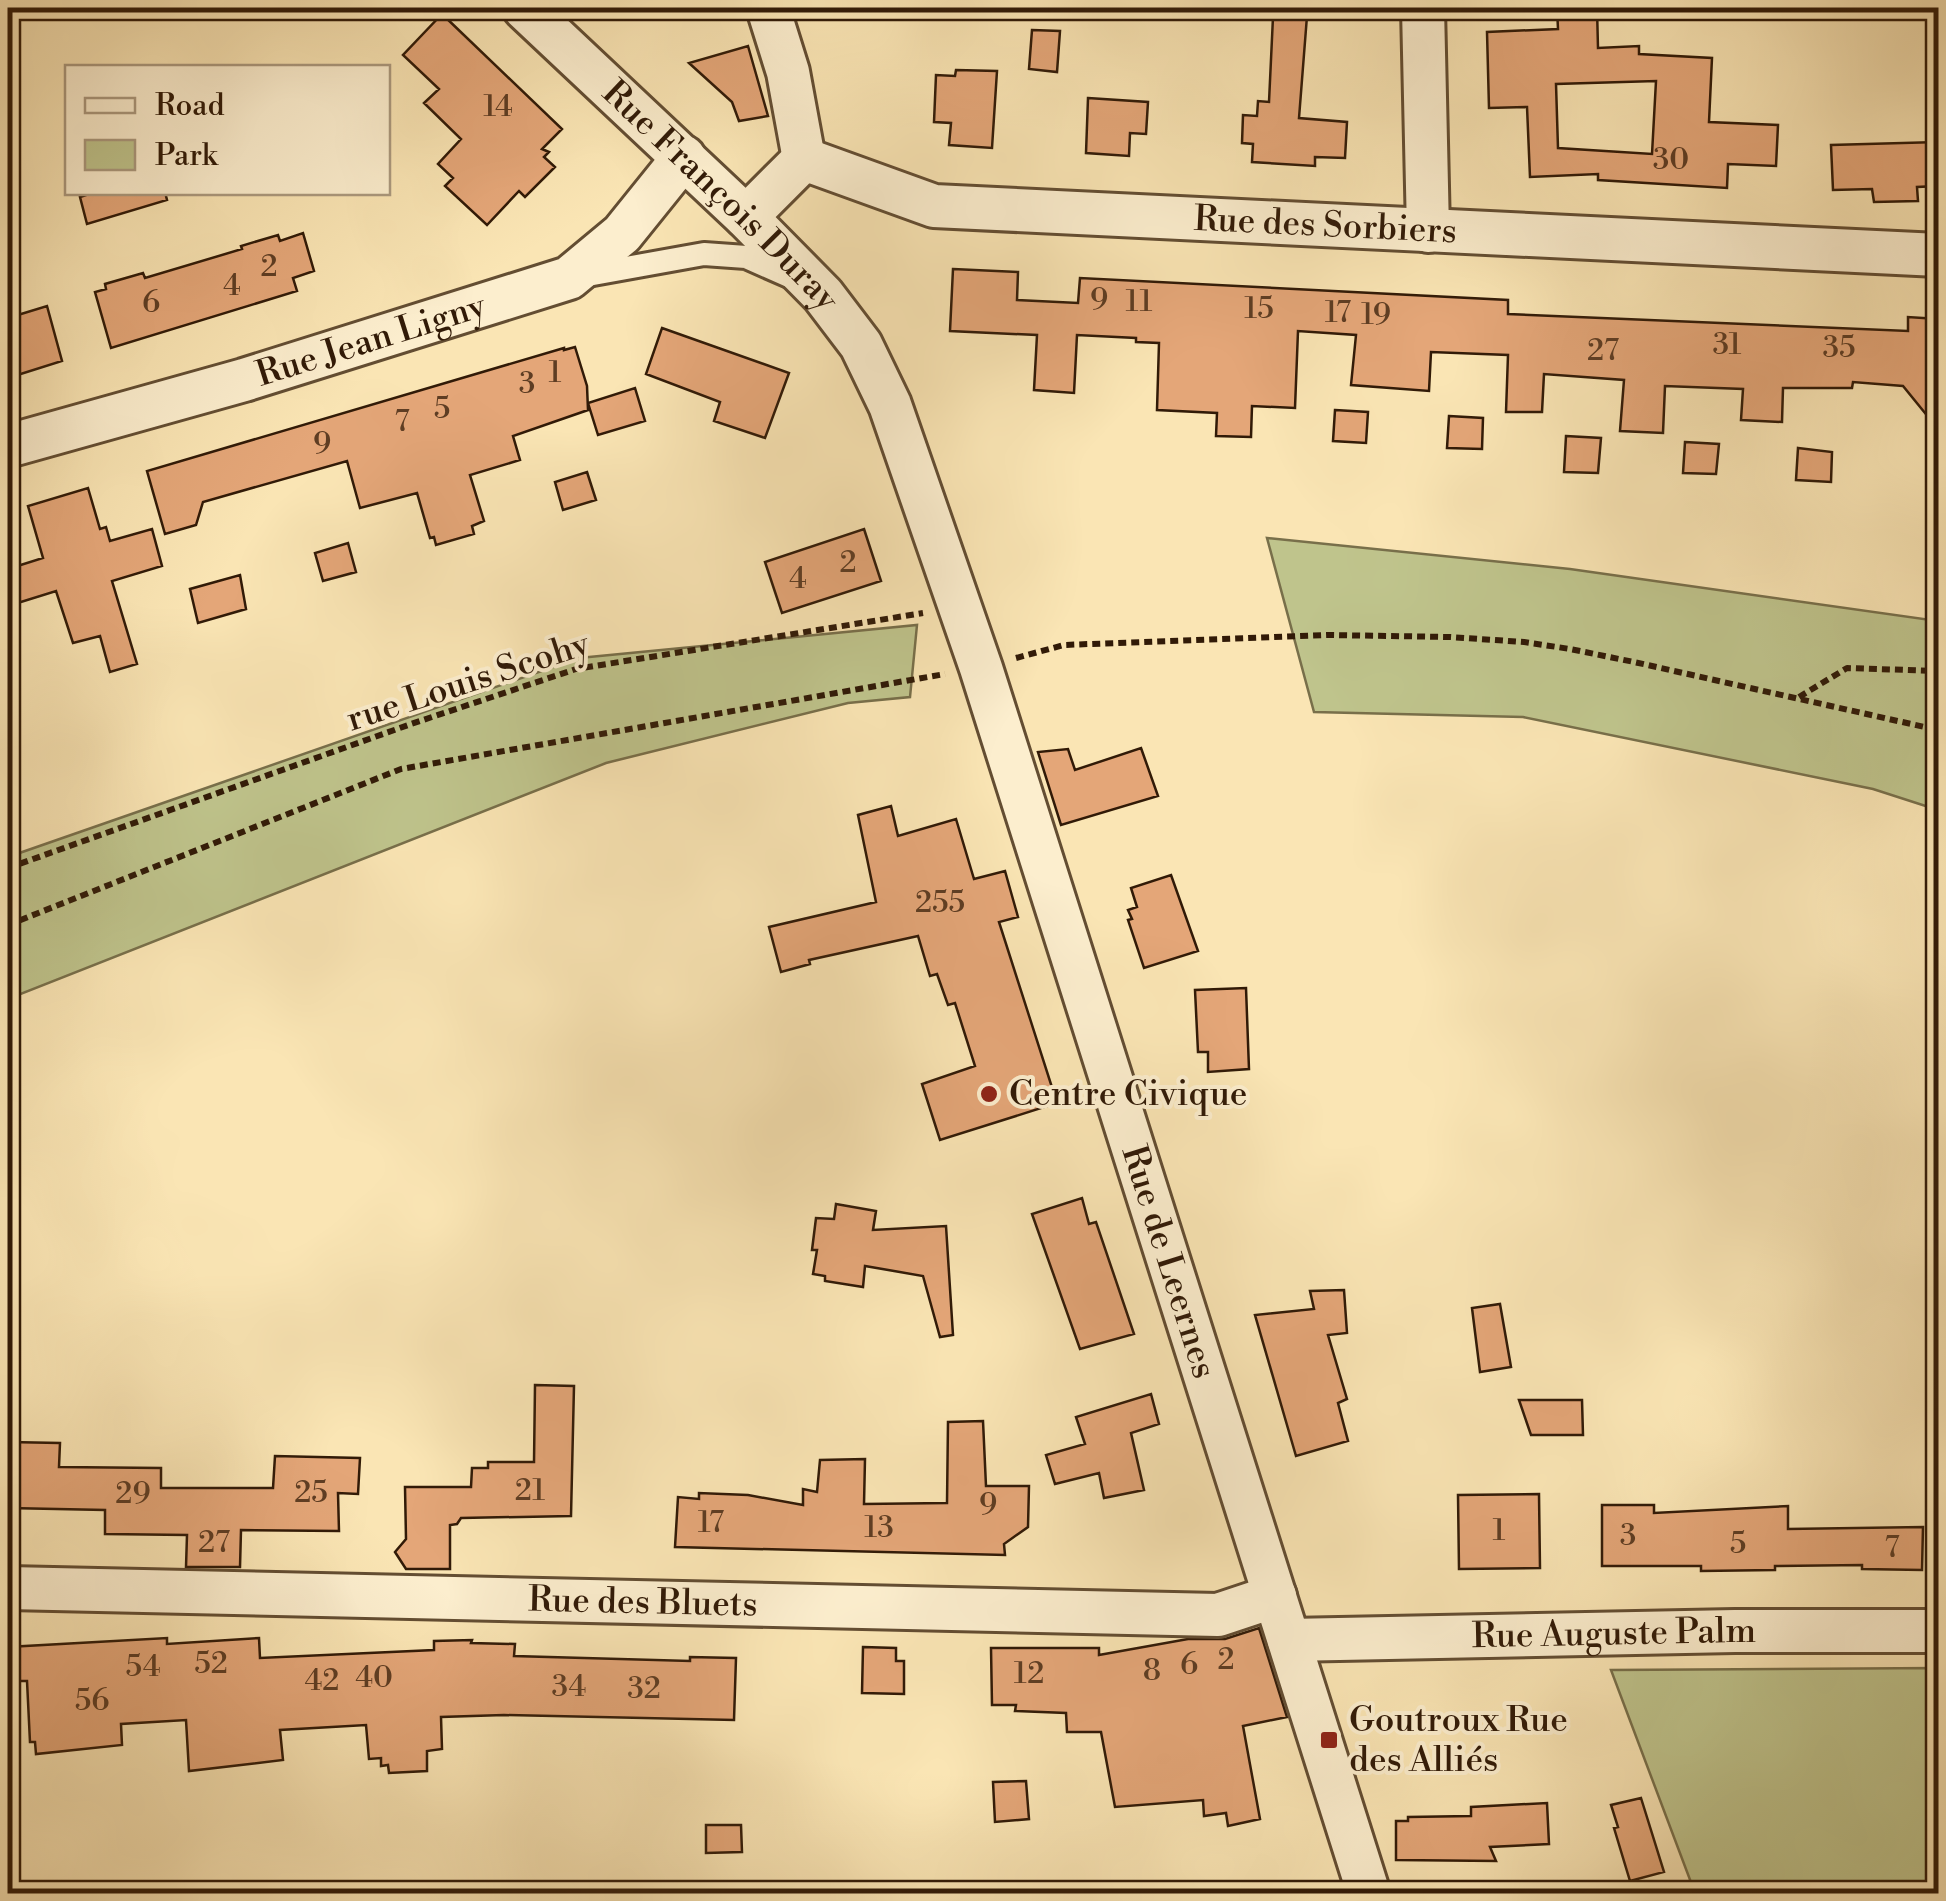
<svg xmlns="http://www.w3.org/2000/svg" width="1946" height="1901" viewBox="0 0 1946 1901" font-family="'Libre Bodoni',serif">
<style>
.green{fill:#bfc48c;stroke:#786f4a;stroke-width:2.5}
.building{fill:#e4a678;stroke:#311a07;stroke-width:2.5;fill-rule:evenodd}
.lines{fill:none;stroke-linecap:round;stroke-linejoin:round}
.service-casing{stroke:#634d32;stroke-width:28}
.minor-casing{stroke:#634d32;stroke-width:48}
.path{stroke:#311a07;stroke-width:6;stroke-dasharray:8 5;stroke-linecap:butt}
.service{stroke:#fceece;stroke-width:22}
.minor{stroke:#fceece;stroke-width:42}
.poi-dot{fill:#8f2418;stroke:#fceece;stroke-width:4}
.labels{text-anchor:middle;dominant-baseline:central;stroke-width:8;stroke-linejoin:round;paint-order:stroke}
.number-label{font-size:30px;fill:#5e3d23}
.street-label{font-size:35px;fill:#311a07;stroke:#fceece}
.poi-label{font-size:35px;fill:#311a07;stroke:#fceece;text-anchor:start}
</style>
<rect width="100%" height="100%" fill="#fae5b4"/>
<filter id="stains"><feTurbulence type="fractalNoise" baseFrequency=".002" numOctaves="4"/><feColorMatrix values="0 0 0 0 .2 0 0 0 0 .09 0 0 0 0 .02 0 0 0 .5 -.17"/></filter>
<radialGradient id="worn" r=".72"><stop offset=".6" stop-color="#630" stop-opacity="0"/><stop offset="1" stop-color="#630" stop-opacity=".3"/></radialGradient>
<path class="green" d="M1267 538 1570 569 1938 621V810L1873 789 1523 717 1314 712Z
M917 625 910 697 848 703 606 763 8 999V857L579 658Z
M1938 1668V1893H1695L1611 1670Z"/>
<path class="building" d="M1557 8H1597L1598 48 1639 46V54L1712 58 1709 122 1778 125 1776 166 1728 164 1727 188 1598 180V174L1530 177 1527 107 1489 108 1487 32 1558 29ZM1656 81 1652 154 1558 148 1556 84Z
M442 14 562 129 542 149 549 152 544 157 555 167 525 197 519 191 487 225 445 186 453 178 438 164 461 139 424 103 439 89 403 55Z
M1307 16 1299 118 1347 122 1345 158 1315 157V166L1252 162 1253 144 1242 143 1243 115 1257 116 1258 101 1269 102 1273 17Z
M1032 30 1060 31 1057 72 1029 69Z
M748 46 768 116 739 121 732 102 689 63Z
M956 70 997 71 992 148 949 145 951 123 934 122 936 75 955 76Z
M1088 98 1148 102 1146 134 1130 133 1129 156 1086 153Z
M1938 142V186L1917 187 1918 201 1874 202 1872 189 1833 190 1831 145Z
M95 192H165L167 200 87 224 80 197Z
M303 233 314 271 293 278 297 291 111 348 95 292 106 289 105 284 143 273 145 278 242 249 241 246 278 235 280 241Z
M953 269 1018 272 1017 300 1078 303 1080 278 1508 300V314L1908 331V317L1938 319V429L1903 386 1853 382 1852 388H1783L1782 422 1741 420 1743 389 1665 386 1663 433 1620 431 1624 380 1544 374 1542 412H1506L1508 355 1431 352 1429 391 1351 385 1356 335 1298 331 1295 408 1252 406 1251 437 1216 436 1217 413 1157 410 1159 343 1136 342V338L1077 335 1074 393 1034 390 1037 335 950 331Z
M47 306 62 361 8 378V318Z
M662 328 789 373 765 438 714 421 720 402 646 374Z
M575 347 587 386 588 410 513 436 520 460 470 475 484 521 472 526 474 534 436 545 434 537 430 538 417 493 360 508 347 461 203 502 196 525 165 534 147 471 564 348V350Z
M635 388 645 421 598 435 588 403Z
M1335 410 1368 412 1366 443 1333 441Z
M1449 416 1483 418 1482 449 1447 448Z
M1566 436 1601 438 1598 473 1564 472Z
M1685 442 1719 444 1716 474 1683 473Z
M1798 448 1832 452 1831 482 1796 480Z
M587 472 596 500 563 510 555 482Z
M88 488 100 529 106 527 110 541 152 529 162 566 112 581 137 664 110 672 100 636 73 643 56 591 8 606V569L43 558 28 506Z
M864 529 881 581 782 613 765 562Z
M348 543 356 572 323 581 315 553Z
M240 575 246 609 198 623 190 589Z
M1141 748 1158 796 1061 825 1038 752 1068 749 1075 770Z
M891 806 898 836 956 819 974 879 1005 871 1018 917 999 922 1057 1103 940 1140 922 1084 975 1066 955 1003 948 1005 937 974 930 976 918 936 809 960 810 964 781 972 769 927 876 902 858 815Z
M1171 875 1198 951 1144 968 1128 920 1132 919 1128 910 1137 907 1131 888Z
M1246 988 1249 1069 1208 1072V1052H1198L1195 990Z
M1082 1198 1089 1224 1096 1222 1134 1334 1080 1349 1032 1214Z
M836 1204 876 1211 873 1230 946 1226 953 1335 940 1337 923 1276 865 1266 863 1287 825 1281V1276L813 1274 817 1250H812L816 1218 834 1219Z
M1344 1290 1347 1333 1328 1335 1347 1399 1338 1403 1348 1441 1296 1456 1255 1315 1314 1309 1310 1291Z
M1500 1304 1511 1367 1480 1372 1472 1308Z
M535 1385 574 1386 571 1516 461 1518 457 1524 450 1525V1569H406L395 1552 406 1539 405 1487H471L472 1468H488V1462H534Z
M1151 1394 1159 1424 1131 1433 1144 1490 1104 1498 1099 1473 1055 1484 1046 1455 1085 1444 1076 1417Z
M1519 1400H1582L1583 1435H1531Z
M983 1421 986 1486H1029L1028 1527 1004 1544 1005 1555 675 1547 678 1497 699 1499V1493L748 1495 803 1505V1489L817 1492 820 1460 865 1459 864 1504 947 1503 948 1422Z
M8 1442 60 1443 59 1467 161 1468V1488H273L275 1456 360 1458 358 1494 338 1493 339 1531 241 1530 240 1567H186L187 1535 105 1534V1510L8 1508Z
M1539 1494 1540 1568 1459 1569 1458 1495Z
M1602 1505H1654V1513L1788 1506V1529L1923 1527 1922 1570 1862 1569V1565L1775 1566V1570L1701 1571V1566H1602Z
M1259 1628 1287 1717 1243 1726 1260 1819 1228 1826 1226 1813 1204 1816 1203 1800 1115 1807 1101 1732H1067L1066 1713 1015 1711 1016 1705H992L991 1648H1099V1655L1188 1639H1225Z
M167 1638V1644L259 1638 260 1658 434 1650V1641L472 1640 471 1643 515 1644 514 1656 690 1661V1657L736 1658 734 1720 504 1715 441 1717 442 1749 427 1751V1771L389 1773 388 1765 381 1766V1758L369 1759 366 1725 280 1730 283 1760 189 1771 186 1720 121 1724 122 1745 36 1754 35 1742H30L27 1681H8V1647Z
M863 1647 896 1648V1661H904V1694L862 1693Z
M1026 1781 1029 1819 995 1822 993 1782Z
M1641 1798 1664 1872 1630 1881 1614 1828 1618 1827 1611 1805Z
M1547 1803 1549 1844 1490 1847 1496 1861 1396 1860V1821H1408V1817L1471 1816V1807Z
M706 1825H741L742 1852 706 1853Z"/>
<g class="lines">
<g class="service-casing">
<path id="service" d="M582 276 704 254 746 257 789 276"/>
</g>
<g class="minor-casing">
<g id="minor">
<path id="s1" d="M524 8 746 217 823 295 861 345 890 405 981 668 1369 1894"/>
<path d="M768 8 788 72 804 159"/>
<path d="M1423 8 1428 231"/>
<path id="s2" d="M746 217 804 159 934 206 1938 255"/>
<path id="s3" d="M8 446 244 380 569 278 622 234 684 157"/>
<path id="s4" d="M8 1588 1218 1615 1275 1596"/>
<path id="s5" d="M1289 1640 1735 1631H1938"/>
</g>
</g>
<path class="path" d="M1016 658 1064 645 1329 635 1450 637 1524 642 1570 649 1634 662 1938 730
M1799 697 1847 668 1938 671
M8 868 411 724 576 669 923 613
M8 925 401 769 945 674"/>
<use href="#service" class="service"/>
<use href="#minor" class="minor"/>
</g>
<g class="poi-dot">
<circle cx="989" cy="1094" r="10"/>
<rect x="1319" y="1730" width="20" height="20" rx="5"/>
</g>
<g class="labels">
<g class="number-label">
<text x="498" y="107">14</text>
<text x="1671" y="160">30</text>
<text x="269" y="267">2</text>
<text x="232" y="286">4</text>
<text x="1099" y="300">9</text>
<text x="1139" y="302">11</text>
<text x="151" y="303">6</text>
<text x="1259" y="309">15</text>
<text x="1338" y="313">17</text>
<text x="1376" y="315">19</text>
<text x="1727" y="345">31</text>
<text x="1839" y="348">35</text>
<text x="1603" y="351">27</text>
<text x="555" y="373">1</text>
<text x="527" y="384">3</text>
<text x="442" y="409">5</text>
<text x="402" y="422">7</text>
<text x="322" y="444">9</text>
<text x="848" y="563">2</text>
<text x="798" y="579">4</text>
<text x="940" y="903">255</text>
<text x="530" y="1491">21</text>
<text x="311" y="1493">25</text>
<text x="133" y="1494">29</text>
<text x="988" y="1505">9</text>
<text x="711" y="1523">17</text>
<text x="879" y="1528">13</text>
<text x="1499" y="1531">1</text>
<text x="1628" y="1536">3</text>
<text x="214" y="1543">27</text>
<text x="1738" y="1544">5</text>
<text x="1892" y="1548">7</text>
<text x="1226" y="1660">2</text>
<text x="211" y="1664">52</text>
<text x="1189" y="1665">6</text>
<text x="143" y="1667">54</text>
<text x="1152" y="1671">8</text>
<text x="1029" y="1674">12</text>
<text x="374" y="1678">40</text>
<text x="322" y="1681">42</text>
<text x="569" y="1687">34</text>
<text x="644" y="1689">32</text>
<text x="92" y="1701">56</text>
</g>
<g class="street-label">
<text stroke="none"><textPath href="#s1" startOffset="272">Rue François Duray</textPath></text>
<text stroke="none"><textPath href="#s2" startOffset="612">Rue des Sorbiers</textPath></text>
<text stroke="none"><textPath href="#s3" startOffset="378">Rue Jean Ligny</textPath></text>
<text transform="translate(468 682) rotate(-18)">rue Louis Scohy</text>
<text stroke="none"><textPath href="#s1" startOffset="1445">Rue de Leernes</textPath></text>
<text stroke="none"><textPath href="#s4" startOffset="635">Rue des Bluets</textPath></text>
<text stroke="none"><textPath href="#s5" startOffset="325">Rue Auguste Palm</textPath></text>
</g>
<g class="poi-label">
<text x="1009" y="1094">Centre Civique</text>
<text x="1349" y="1720">Goutroux Rue<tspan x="1349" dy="40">des Alliés</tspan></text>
</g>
</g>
<rect width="1946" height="1901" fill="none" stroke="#fae5b4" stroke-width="40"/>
<rect x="10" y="10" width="1926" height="1881" fill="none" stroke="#311a07" stroke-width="5"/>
<rect x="20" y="20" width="1906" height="1861" fill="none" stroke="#311a07" stroke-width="2.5"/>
<rect x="65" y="65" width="325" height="130" fill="#fceece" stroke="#ab997e" stroke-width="2.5"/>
<rect x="85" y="98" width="50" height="15" fill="#fceece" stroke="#ab997e" stroke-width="2.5"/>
<text x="155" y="115" font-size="30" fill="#311a07">Road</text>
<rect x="85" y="140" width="50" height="30" fill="#bfc48c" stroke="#ab997e" stroke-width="2.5"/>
<text x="155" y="165" font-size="30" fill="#311a07">Park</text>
<rect width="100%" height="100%" filter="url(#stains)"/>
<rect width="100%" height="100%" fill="url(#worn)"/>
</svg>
